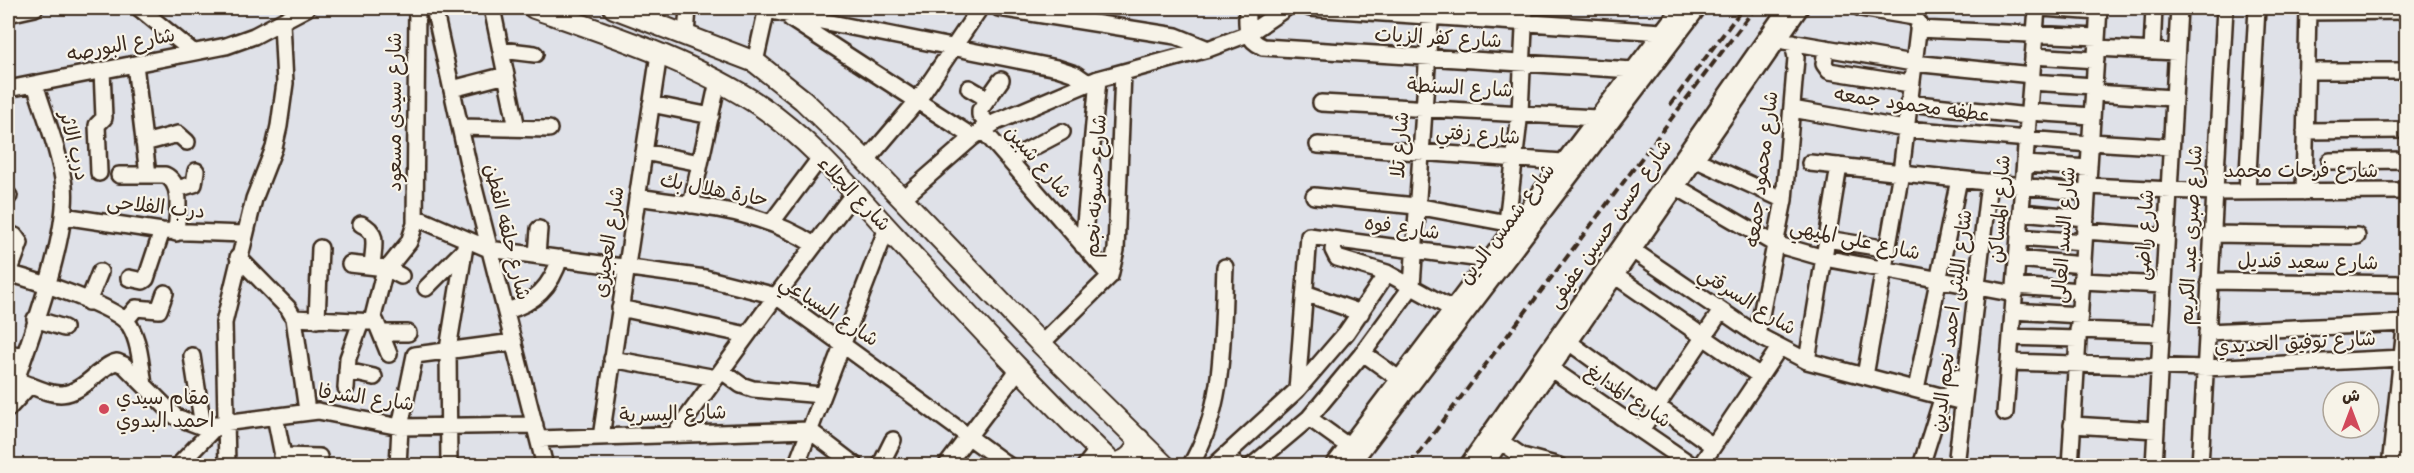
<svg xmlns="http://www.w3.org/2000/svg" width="2414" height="473" viewBox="0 0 2414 473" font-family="'Balsamiq Sans','Playpen Sans Arabic',sans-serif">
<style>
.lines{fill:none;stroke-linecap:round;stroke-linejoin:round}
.minor-casing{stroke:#3b2a1e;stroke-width:20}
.major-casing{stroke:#3b2a1e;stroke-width:24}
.minor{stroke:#f7f3e8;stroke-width:15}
.major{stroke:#f7f3e8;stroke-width:20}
.rail{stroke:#3b2a1e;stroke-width:4;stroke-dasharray:9 4.5;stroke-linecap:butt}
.poi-dot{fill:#d1495b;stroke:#f7f3e8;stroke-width:2}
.labels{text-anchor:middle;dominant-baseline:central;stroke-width:4.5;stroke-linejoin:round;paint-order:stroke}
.street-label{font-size:20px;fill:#3b2a1e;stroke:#f7f3e8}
.poi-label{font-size:20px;fill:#3b2a1e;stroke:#f7f3e8;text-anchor:start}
</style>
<rect width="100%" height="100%" fill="#dfe1e8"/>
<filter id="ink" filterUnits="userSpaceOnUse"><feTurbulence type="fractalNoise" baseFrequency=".0167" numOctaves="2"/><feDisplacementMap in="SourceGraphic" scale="12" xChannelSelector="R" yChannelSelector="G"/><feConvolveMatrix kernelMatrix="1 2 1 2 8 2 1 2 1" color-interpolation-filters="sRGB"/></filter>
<g filter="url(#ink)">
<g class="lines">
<g class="minor-casing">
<path id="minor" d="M139 8 193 52
M434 8 469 168 545 466
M492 8 517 128
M999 8 1176 36 1208 49
M1247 8C1247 25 1244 39 1263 47L1633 70
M1310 8 1662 32
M1860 8 1914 17 1919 23 1901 172 1865 376
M2042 8 2099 12
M766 10 1057 68 1075 74 1088 83
M2307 12 2406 11
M8 14 35 8
M791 19 973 137
M1918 29 2097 37
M686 35 688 8
M1784 41 1913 63 2032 75
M1826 48 1824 64 1829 71 1910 84
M2097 48 2176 52
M501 50 535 54
M2152 51 2154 8
M2033 56 2096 60
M755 62 767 8
M135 64 148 175
M2306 71H2406
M2031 82 2094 86
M35 84C45 117 60 152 64 186 69 231 34 329 18 374L19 381C57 396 65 403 97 374 104 369 109 363 117 362L124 365 176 417 200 426 318 411 400 427 535 425
M969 88 988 99
M8 89 226 46 254 36 307 8
M452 89 506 75
M2094 93 2173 98
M1321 103 1597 118
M1908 103 2028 116
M651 104 711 116
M1792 109 1905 129 2090 144
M2029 112 2092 116
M989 125 980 115V110L1001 80
M460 127 549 129
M982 129 1110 276
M2305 131 2406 130
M2091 142 2171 147
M144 143 178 134 187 142
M1318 145 1563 162
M644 152 700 163
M1688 156 1784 200
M1009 160 1062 132
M866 161 918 100 980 8
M2330 161 2406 160
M1810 163 2087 193
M2025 164 2089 168
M99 173 97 125 104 118 102 70
M119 175H165C184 184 177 214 176 233
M1668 182 1775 244 1824 258 2015 294
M2088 186 2213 192 2406 191
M177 189 194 184 196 171
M2247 192 2257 8
M2304 192 2308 8
M1314 196 1416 206 1524 226
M8 197 9 196
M637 197C698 206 762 210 814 245
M902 199 973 137 996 122 1098 79 1208 49 1248 34 1286 8
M691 205 718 81
M2021 212 2086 218
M63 216 162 231 244 234
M415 217 489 249 705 278 776 296 1009 466
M772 222 820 158
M1507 222 1520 112 1525 8
M361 224C380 232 373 248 372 266
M2085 231 2166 237
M8 234 15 236 20 243 9 273
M2211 234 2357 236
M2019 237 2084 242
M1827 239 1888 249
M1335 240 1333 250 1337 258 1387 273 1452 309
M1625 245 1757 335 1807 361 1963 402
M1083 246 1098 79
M537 255 539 229
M238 257 288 308 294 318 307 411
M2017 259 2083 265
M350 264 386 268 401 276
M1607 270 1760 376
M8 273C33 280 118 306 130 326 140 343 141 366 144 385
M129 278 143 281 146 279 162 231
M2082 281 2163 285
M2209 281 2406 284
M2015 286 2081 291
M426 288 464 250
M1305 293 1361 313
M88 302 100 272
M620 308 747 335
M506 311C535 303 551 287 560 258
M2013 311 2080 315
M294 318 376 322 389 354
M35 319 64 328
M126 320 136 308 159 310 165 293
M317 320 320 248
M372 321 384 273 409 242 415 224 417 8
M2078 330 2161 333
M2207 332 2406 323
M381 333H408
M1757 335 1784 200 1796 58 1793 42
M2011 337 2078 339
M1570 343 1713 446
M1041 344 1110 276 1116 250 1123 72
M1363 353 1399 379
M8 354 24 355
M192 356 203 426
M612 359 716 378
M1807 361 1839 166
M2009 362 2205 368 2402 358
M1544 364 1693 466
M347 371 374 377
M722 371 741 385 753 389 822 395
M346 388 348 358 361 322
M1916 389 1959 179
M1297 390 1309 236 1489 260
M8 391 18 380
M1951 399 1956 377
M8 409 30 385
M2005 413 2037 8
M275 416 285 466
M1309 418 1348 446
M2072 425 2156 430
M1641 430 1721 311
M675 434 776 296 854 193
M601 437 659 54
M1494 437 1522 456 1559 466
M539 439 809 430 856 466
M1226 455 1238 466
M282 456 319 457 321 466
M178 466 217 425
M227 466 224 323 254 199 274 148 279 126 285 83 282 22
M398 466 400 427 415 355 514 342
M449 466 448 349 466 240
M796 466 887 228
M880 466 893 440
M946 466 1019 369
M1085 466 1098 449
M1190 466C1226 407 1222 334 1225 267
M1214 466 1297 390 1346 333 1387 273
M1252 466 1309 418 1363 353 1412 286 1431 8
M1333 466 1680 8
M1350 466 1698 8
M1467 466 1787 8
M1484 466 1800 8
M1700 466 1779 348
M1921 466 1943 396
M1956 466 1989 182
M2070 466 2099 8
M2154 466 2179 8
M2200 466 2225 8
M2390 466 2406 319"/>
</g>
<g class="major-casing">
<path id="major" d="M534 8C611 35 693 61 762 107 814 143 855 194 898 240 969 316 1040 393 1115 466
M614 8 755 62 803 100 866 161 1041 344 1165 466
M1112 463C1127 463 1136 454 1139 439"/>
</g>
<use href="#minor" class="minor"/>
<use href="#major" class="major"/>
<path class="rail" d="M1670 105 1743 8
M1409 466 1755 8"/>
</g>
</g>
<circle class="poi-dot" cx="104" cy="409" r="6"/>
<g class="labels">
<g class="street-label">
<text transform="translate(1438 38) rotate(3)">شارع كفر الزيات</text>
<text transform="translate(121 45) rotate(-11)">شارع البورصه</text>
<text transform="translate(1460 88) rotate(3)">شارع السنطة</text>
<text transform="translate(1912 105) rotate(8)">عطفه محمود جمعه</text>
<text transform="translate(395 112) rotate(-90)">شارع سيدى مسعود</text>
<text transform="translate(1478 135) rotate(4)">شارع زفتي</text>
<text transform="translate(1400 145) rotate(-86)">شارع تلا</text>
<text transform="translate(74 146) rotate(76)">درب الاثر</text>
<text transform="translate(1038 162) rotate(49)">شارع شبين</text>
<text transform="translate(1762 169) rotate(-83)">شارع محمود جمعه</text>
<text x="2301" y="171">شارع فرحات محمد</text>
<text transform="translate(1096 186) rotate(-87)">شارع حسونه نجم</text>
<text transform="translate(714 190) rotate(11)">حارة هلال بك</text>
<text transform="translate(854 194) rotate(46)">شارع الجلاء</text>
<text transform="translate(156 207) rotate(6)">درب الفلاحى</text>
<text transform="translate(2000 209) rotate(-86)">شارع المساكن</text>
<text transform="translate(1507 224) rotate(-53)">شارع شمس الدين</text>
<text transform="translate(1610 224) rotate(-55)">شارع حسن حسين عفيفى</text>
<text transform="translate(1402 228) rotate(8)">شارع فوه</text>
<text transform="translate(507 232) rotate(76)">شارع حلقه القطن</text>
<text transform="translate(2064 235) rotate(-86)">شارع السد العالى</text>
<text transform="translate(2145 235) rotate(-87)">شارع راضى</text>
<text transform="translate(2191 235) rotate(-87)">شارع صبرى عبد الكريم</text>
<text transform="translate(1855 240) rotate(12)">شارع على الميهي</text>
<text transform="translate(609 242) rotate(-81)">شارع العجيزى</text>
<text transform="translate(2308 262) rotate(1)">شارع سعيد قنديل</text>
<text transform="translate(1747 301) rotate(32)">شارع السرقتي</text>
<text transform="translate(829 311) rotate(33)">شارع السباعي</text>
<text transform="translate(1952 321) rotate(-83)">شارع الليثى احمد نجم الدين</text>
<text transform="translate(2295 343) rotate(-3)">شارع توفيق الحديدي</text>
<text transform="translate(1628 396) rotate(34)">شارع المدابغ</text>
<text transform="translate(366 398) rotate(8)">شارع الشرفا</text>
<text transform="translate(673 414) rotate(-2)">شارع اليسرية</text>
</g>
<g class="poi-label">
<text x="116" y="398">مقام سيدي<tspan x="116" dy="23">احمد البدوي</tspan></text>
</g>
</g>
<rect width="2414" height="473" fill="none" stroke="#f7f3e8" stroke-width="30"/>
<rect x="15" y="15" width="2384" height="443" fill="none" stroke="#3b2a1e" stroke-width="2" filter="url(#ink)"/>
<g transform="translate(2351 410)"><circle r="28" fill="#f7f3e8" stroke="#aca397" stroke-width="1.5"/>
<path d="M0-4.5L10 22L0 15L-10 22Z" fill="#d1495b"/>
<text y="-9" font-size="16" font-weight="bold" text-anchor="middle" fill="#3b2a1e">ش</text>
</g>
</svg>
